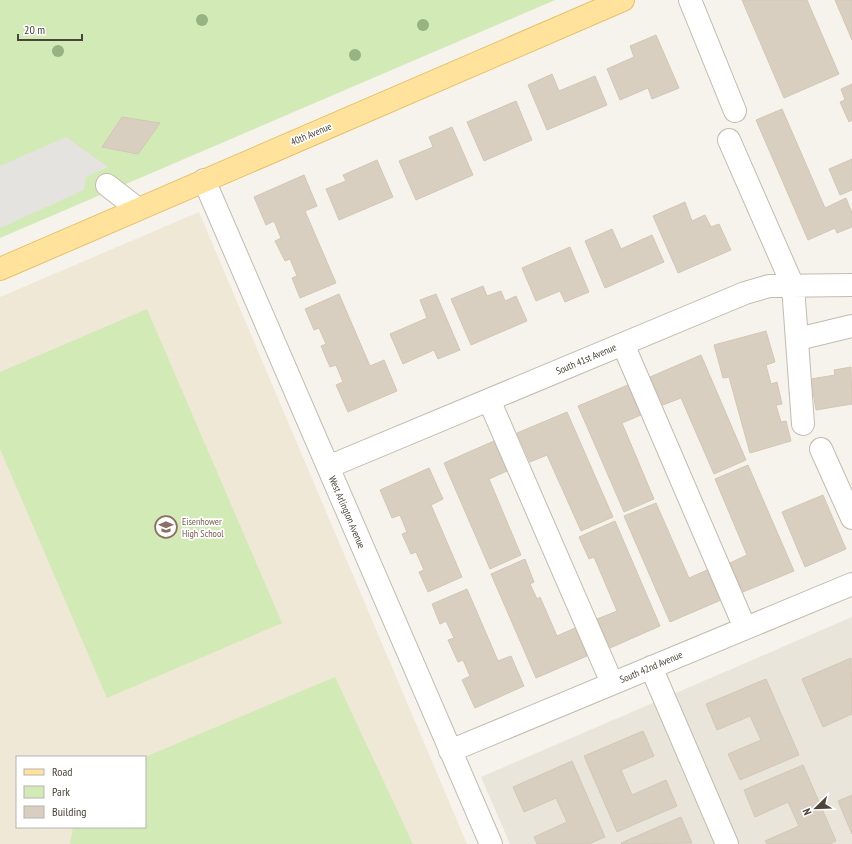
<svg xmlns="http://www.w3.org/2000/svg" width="852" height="844" viewBox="0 0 852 844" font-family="'PT Sans Narrow',sans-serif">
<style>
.residential{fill:#eae5da}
.education{fill:#efe8d6;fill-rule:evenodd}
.green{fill:#d2eab5}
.parking{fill:#e5e3e0}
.building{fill:#d8cfc1;stroke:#d3c7b4}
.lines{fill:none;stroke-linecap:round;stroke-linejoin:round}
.minor-casing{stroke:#c2bbae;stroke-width:24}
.major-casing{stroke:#e6c16a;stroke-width:24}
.minor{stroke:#fff;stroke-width:22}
.major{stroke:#ffe39c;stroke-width:22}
.tree{fill:#97b381}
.labels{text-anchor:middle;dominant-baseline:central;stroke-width:3.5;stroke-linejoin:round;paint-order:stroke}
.street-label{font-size:10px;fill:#4b4439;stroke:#fff}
.education-label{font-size:10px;fill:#785e54;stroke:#fff;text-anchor:start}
</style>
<rect width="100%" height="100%" fill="#f6f3ec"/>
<path class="residential" d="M852 617V844H510L481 777Z"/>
<path class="education" d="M199 212 467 844H0V297ZM17 757H145V827H17Z"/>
<path class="green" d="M0 0H555L0 238Z
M147 309 282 623 107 698 0 449V372Z
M335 677 413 844H70L73 827H145V757Z"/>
<path class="parking" d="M66 137 108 167 86 177 84 190 0 228V166Z"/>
<path class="building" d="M742 0H807L839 74 784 98Z
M835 0H852V40Z
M656 35 679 88 652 99 648 88 620 100 607 69 634 57 630 46Z
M552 74 559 91 595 76 607 105 547 130 528 85Z
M852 84V120L849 122 840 102 845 100 841 89Z
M516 101 532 140 484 161 467 122Z
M782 109 825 208 846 198 852 213V227L837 233 835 228 808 240 756 120Z
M122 117 160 123 138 154 102 147Z
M452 127 473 175 416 200 399 161 433 147 429 137Z
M852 159V190L840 195 829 169Z
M377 160 393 197 339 220 326 189 346 181 343 175Z
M304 175 317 206 305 211 336 283 300 298 292 278 297 276 290 259 285 261 275 241 281 238 274 221 266 225 254 197Z
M685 202 692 221 705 215 711 227 719 224 731 250 678 273 653 216Z
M612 229 621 249 652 235 664 262 605 288 585 241Z
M570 247 589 292 565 302 560 291 536 301 522 268Z
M483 286 487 296 501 291 505 301 516 296 527 321 471 345 451 299Z
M339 294 370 366 384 360 397 391 348 412 336 385 343 382 336 365 330 367 321 346 326 344 319 328 314 330 305 309Z
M436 294 460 350 438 359 434 350 403 364 390 334 427 318 420 300Z
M766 331 775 362 766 365 771 384 777 382 782 404 776 405 781 422 786 421 791 441 750 453 729 377 723 378 714 345Z
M701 355 746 460 714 474 681 398 663 405 650 377Z
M851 367 852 404 816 410 811 379 835 375 834 370Z
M628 385 641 415 622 423 654 499 624 512 578 406Z
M567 412 613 517 581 531 547 455 530 462 517 433Z
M494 441 507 471 489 479 521 555 490 569 444 463Z
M748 465 794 571 743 592 730 563 747 555 715 479Z
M429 468 443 499 431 505 462 577 428 592 419 572 424 570 416 552 411 554 402 534 407 532 400 515 392 518 380 490Z
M823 495 846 549 805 567 782 512Z
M656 503 689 578 707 570 721 600 670 622 624 516Z
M615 521 660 626 610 648 597 619 617 611 594 557 589 559 579 537Z
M525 559 534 582 530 584 537 599 540 597 557 636 575 628 587 656 536 678 491 574Z
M467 589 498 661 511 656 524 686 475 708 462 680 470 676 463 660 458 662 448 640 454 638 446 621 440 624 432 604Z
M851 658 852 714 823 727 802 679Z
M766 679 799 755 740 780 728 754 761 740 750 716 717 730 706 704Z
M643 731 654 756 621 770 632 795 666 780 677 806 617 832 584 756Z
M572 761 605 837 589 844H537L534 837 567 822 556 798 524 812 513 787Z
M803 765 836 841 830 844H767L765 841 799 826 788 802 755 817 744 790Z
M852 795V834L838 801Z
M681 817 692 843 622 844 621 843Z"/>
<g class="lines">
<g class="minor-casing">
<path id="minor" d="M690 0 735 111
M729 140 793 286 803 424
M204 180 491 844
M107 185 138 209
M798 339 852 326
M623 344 745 628
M489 400 612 683
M821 449 852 518
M328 467 745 293 769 286 852 285
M651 667 727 844
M450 751 852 584"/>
</g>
<g class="major-casing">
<path id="major" d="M0 269 623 0"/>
</g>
<use href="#minor" class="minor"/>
<use href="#major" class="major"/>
</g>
<g class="tree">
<circle cx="202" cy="20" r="6"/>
<circle cx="423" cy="25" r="6"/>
<circle cx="58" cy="51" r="6"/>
<circle cx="355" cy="55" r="6"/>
</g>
<defs>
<g id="school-ring" transform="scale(1.15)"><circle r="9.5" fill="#fff" stroke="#8d6e63" stroke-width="1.5"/><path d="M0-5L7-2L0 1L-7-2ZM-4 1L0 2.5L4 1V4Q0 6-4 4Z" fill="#8d6e63"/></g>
</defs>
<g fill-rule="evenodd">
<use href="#school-ring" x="166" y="527"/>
</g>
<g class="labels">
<g class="street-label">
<text transform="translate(311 134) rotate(-23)">40th Avenue</text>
<text transform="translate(586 359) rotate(-23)">South 41st Avenue</text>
<text transform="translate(347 512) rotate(67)">West Arlington Avenue</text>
<text transform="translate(651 667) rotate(-23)">South 42nd Avenue</text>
</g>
<g class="education-label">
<text x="182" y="521">Eisenhower<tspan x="182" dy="12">High School</tspan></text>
</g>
</g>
<rect x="16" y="756" width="130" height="72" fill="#ffffff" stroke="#b7b4b0"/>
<rect x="24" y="769" width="20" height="6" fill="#ffe39c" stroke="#b7b4b0"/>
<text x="52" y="776" font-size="12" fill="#4b4439">Road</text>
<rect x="24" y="786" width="20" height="12" fill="#d2eab5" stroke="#b7b4b0"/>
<text x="52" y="796" font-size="12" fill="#4b4439">Park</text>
<rect x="24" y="806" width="20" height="12" fill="#d8cfc1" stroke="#b7b4b0"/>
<text x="52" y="816" font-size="12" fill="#4b4439">Building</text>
<g transform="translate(816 808) rotate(247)" stroke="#ffffff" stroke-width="3" paint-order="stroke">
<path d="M0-3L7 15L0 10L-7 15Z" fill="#4b4439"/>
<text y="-6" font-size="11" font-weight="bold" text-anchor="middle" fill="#4b4439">N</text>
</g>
<path d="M18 34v6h64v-6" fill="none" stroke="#4b4439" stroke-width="2"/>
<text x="24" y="34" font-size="12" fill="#4b4439" stroke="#ffffff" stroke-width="3" paint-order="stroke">20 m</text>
</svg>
